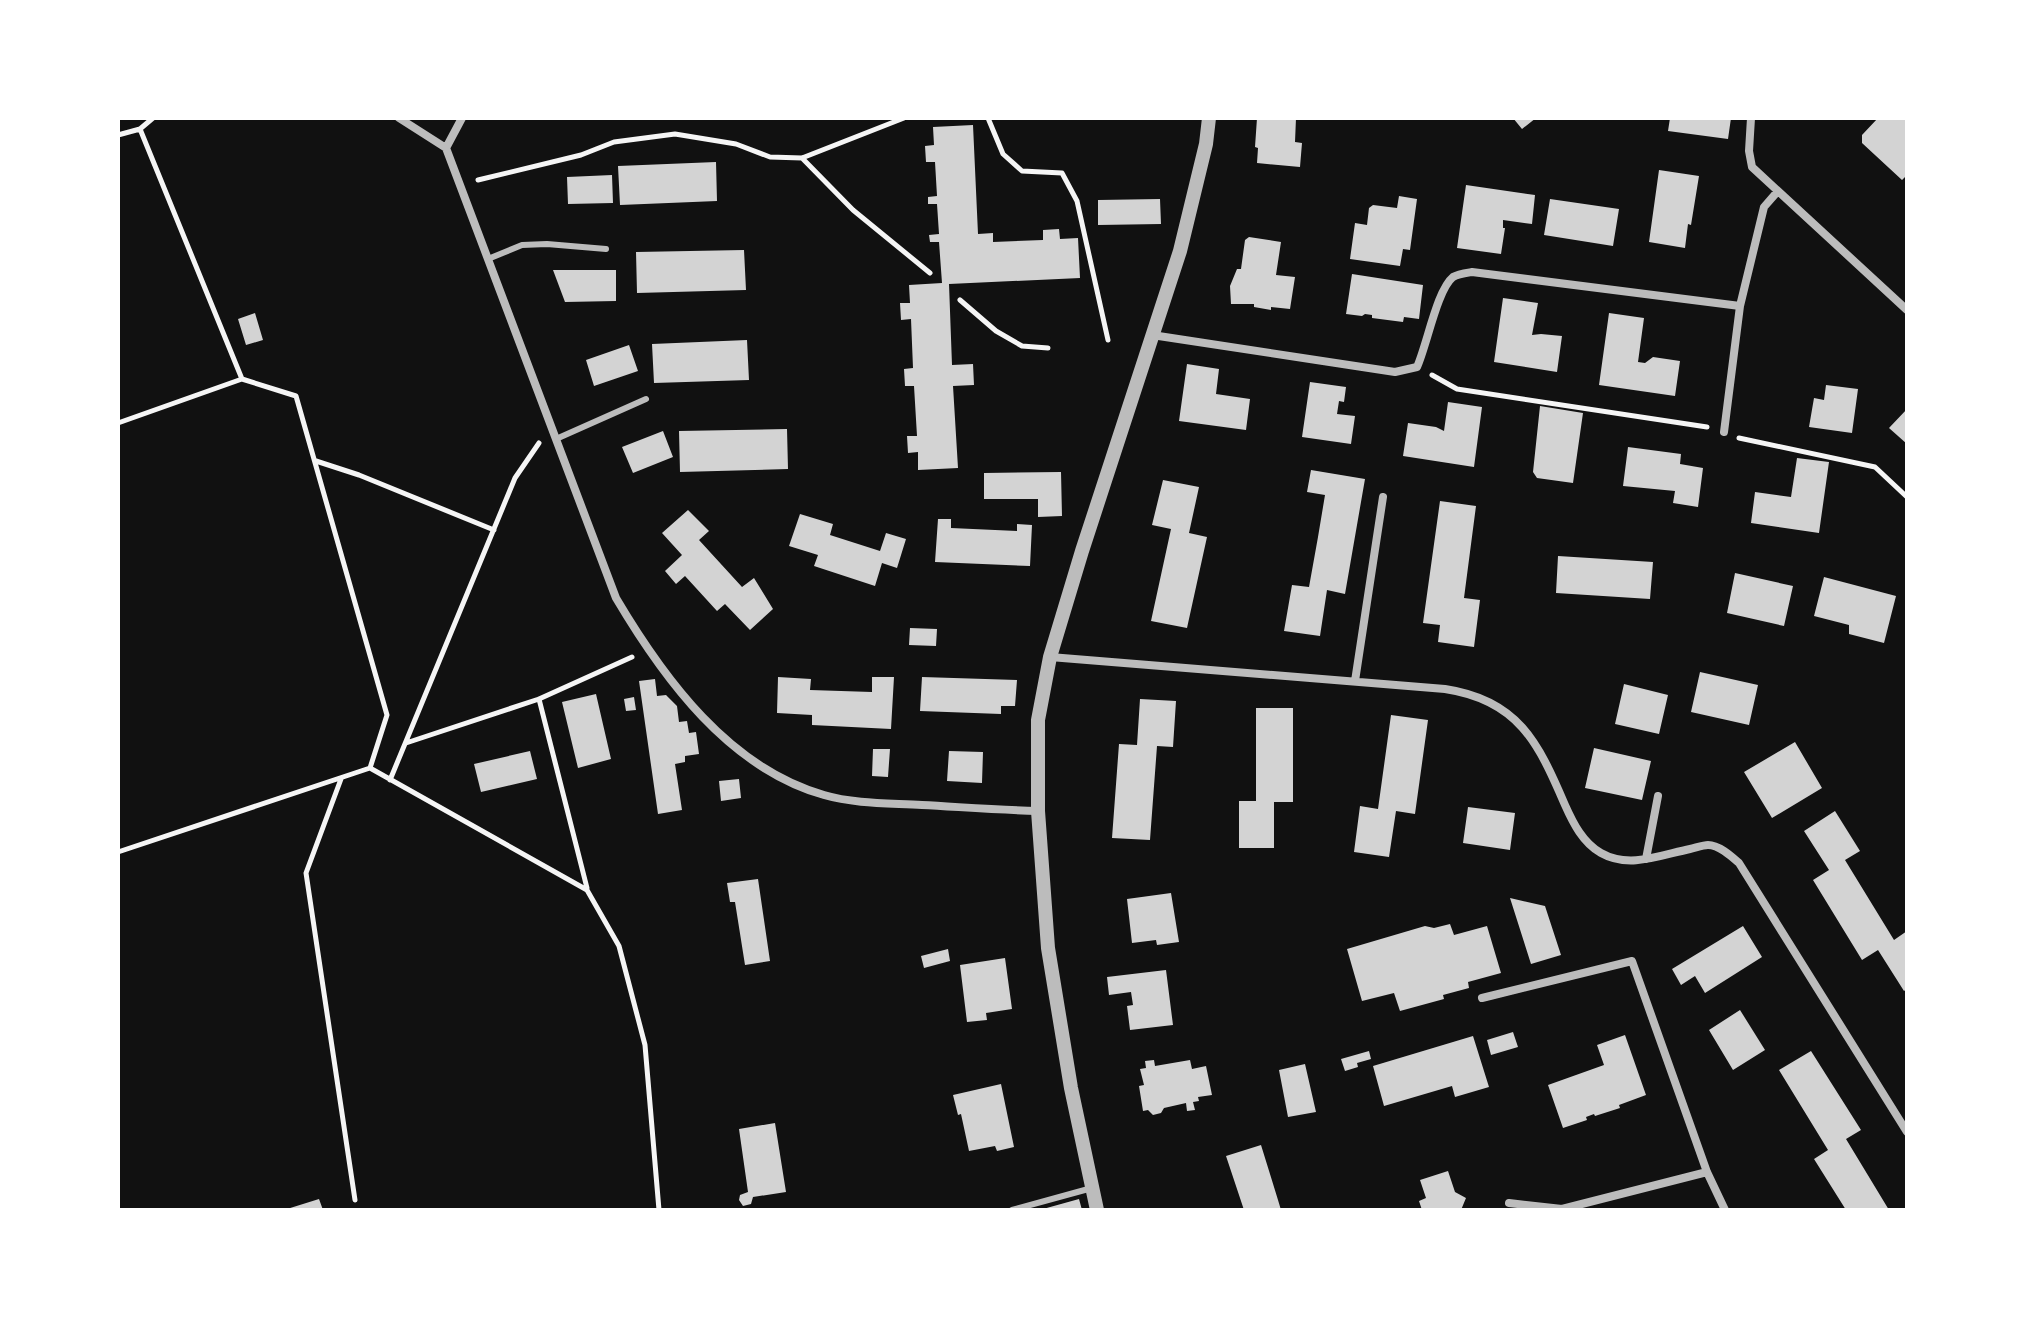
<svg xmlns="http://www.w3.org/2000/svg" width="2025" height="1328" viewBox="0 0 2025 1328" font-family="Raleway,sans-serif">
<style>
.building{fill:#d3d3d3}
.lines{fill:none;stroke-linecap:round;stroke-linejoin:round}
.path{stroke:#f5f5f5;stroke-width:5}
.service{stroke:#bcbcbc;stroke-width:6}
.minor{stroke:#bcbcbc;stroke-width:8}
.tertiary{stroke:#bcbcbc;stroke-width:14}
</style>
<rect width="100%" height="100%" fill="#111"/>
<path class="building" d="M1257 118H1296L1295 142 1302 143 1300 167 1257 163 1258 148 1255 147Z
M1513 118H1536L1522 129Z
M1670 118H1731L1728 139 1668 131Z
M1878 118H1907V175L1902 180 1862 143V135Z
M973 125 978 234 993 233V242L1043 240V230L1059 229 1060 239 1078 238 1080 278 949 284 952 365 973 364 974 385 953 386 958 468 918 470V452L908 453 907 436H917L914 386H905L904 369 913 368 911 319 901 320 900 303H910L909 285 942 283 939 242H930L929 235 939 234 937 204H928V197L937 196 935 162H926L925 146 934 145 933 127Z
M716 162 717 201 620 205 618 166Z
M1659 170 1699 176 1691 225 1688 224 1685 248 1649 242Z
M612 175 613 203 568 204 567 177Z
M1466 185 1535 195 1532 224 1503 220V228H1505L1501 254 1457 248Z
M1399 196 1417 199 1410 250 1403 249 1400 266 1350 259 1355 223 1367 225 1369 208 1373 205 1397 208Z
M1160 199 1161 224 1098 225V200Z
M1550 199 1619 209 1613 246 1544 235Z
M1249 237 1281 242 1276 275 1295 277 1290 309 1271 307V310L1254 307V304H1231L1230 286 1237 269H1241L1245 240Z
M744 250 746 290 637 293 636 252Z
M553 270H616V301L565 302Z
M1352 274 1423 285 1419 319 1404 317 1403 322 1372 318V315L1365 314 1362 316 1346 314Z
M1503 298 1538 303 1532 335 1541 334 1562 336 1557 372 1494 362Z
M255 313 263 340 246 345 238 319Z
M1609 313 1644 318 1638 362 1645 363 1653 357 1680 361 1675 396 1599 385Z
M747 340 749 380 654 383 652 344Z
M629 345 638 371 594 386 586 360Z
M1187 364 1219 369 1216 394 1250 399 1246 430 1179 421Z
M1310 382 1346 387 1344 402 1339 401 1337 414 1355 416 1351 444 1302 437Z
M1826 385 1858 389 1852 433 1809 427 1814 398 1824 400Z
M1448 402 1482 407 1474 467 1403 456 1408 423 1436 427 1444 431Z
M1540 406 1583 413 1573 483 1537 478 1533 472Z
M1907 409V444L1889 428Z
M787 429 788 469 680 472 679 431Z
M663 431 673 457 633 473 622 447Z
M1628 447 1681 454 1680 464 1703 468 1698 507 1673 503 1675 491 1623 486Z
M1797 458 1829 462 1819 533 1751 523 1755 492 1791 497Z
M1311 470 1365 479 1345 594 1327 590 1320 636 1284 631 1292 585 1309 587 1318 537 1325 495 1307 492Z
M1061 472 1062 516 1038 517V499H984V473Z
M1163 480 1199 487 1189 533 1207 537 1187 628 1151 621 1171 529 1152 525Z
M1440 501 1476 506 1464 598 1480 600 1474 647 1438 642 1440 625 1423 623Z
M688 510 709 531 699 540 742 587 754 578 773 609 750 630 725 604 717 611 685 576 676 584 665 571 682 555 662 533Z
M800 514 833 524 830 535 880 551 886 533 906 539 897 568 882 563 875 586 814 566 818 555 789 546Z
M938 519H951V528L1017 531V524L1032 525 1030 566 935 562Z
M1558 556 1653 562 1650 599 1556 593Z
M1735 573 1793 586 1784 626 1727 613Z
M1824 577 1896 596 1884 643 1849 634V625L1814 616Z
M910 628 937 629 936 646 909 645Z
M1700 672 1758 685 1749 725 1691 712Z
M778 677 811 679 810 690 872 692V677H894L891 729 812 725V715L777 713Z
M922 677 1017 680 1015 706H1001V714L920 711Z
M655 679 657 696 666 695 677 706 679 722 687 721 689 733 696 732 699 754 685 756V762L675 764 682 810 658 814 639 681Z
M1624 684 1668 695 1659 734 1615 724Z
M596 694 611 759 578 768 562 702Z
M634 697 636 710 626 711 624 699Z
M1140 699 1176 701 1173 747 1157 746 1150 840 1112 838 1119 744 1137 745Z
M1256 708H1293V802H1274V848H1239V801H1256Z
M1391 715 1428 720 1415 814 1396 811 1389 857 1354 852 1360 806 1378 809Z
M1795 742 1822 788 1772 818 1744 772Z
M1594 748 1651 761 1642 800 1585 788Z
M873 749H890L888 777 872 776Z
M530 751 537 779 481 792 474 764Z
M949 751 983 752 982 783 947 781Z
M739 779 741 798 721 801 719 781Z
M1468 807 1515 813 1510 850 1463 843Z
M1835 811 1860 851 1845 860 1894 940 1907 931V989L1904 991 1878 950 1862 960 1813 880 1829 870 1804 831Z
M758 879 770 961 745 965 735 902H730L727 883Z
M1171 893 1179 942 1157 945 1156 940 1132 943 1127 899Z
M1510 898 1545 906 1561 955 1531 964Z
M1450 924 1454 935 1487 926 1501 973 1468 982 1469 988 1443 995 1444 999 1400 1011 1394 993 1362 1001 1347 949 1425 926 1434 928Z
M1743 926 1762 957 1705 993 1695 976 1681 985 1672 969Z
M948 949 950 961 924 968 921 956Z
M1005 958 1012 1009 986 1013 987 1020 967 1022 960 965Z
M1166 970 1173 1025 1130 1030 1127 1006 1133 1005 1131 992 1109 995 1107 977Z
M1740 1010 1765 1050 1733 1070 1709 1030Z
M1513 1032 1518 1047 1491 1055 1487 1040Z
M1625 1035 1646 1095 1619 1105 1620 1108 1595 1116 1594 1114 1586 1117 1587 1120 1563 1128 1548 1085 1604 1065 1597 1045Z
M1473 1036 1489 1087 1455 1097 1452 1086 1384 1106 1373 1066Z
M1369 1051 1371 1059 1357 1063 1358 1067 1345 1071 1341 1059Z
M1811 1051 1861 1130 1846 1139 1889 1210H1846L1814 1159 1828 1150 1779 1070Z
M1154 1060 1155 1066 1190 1060 1192 1069 1206 1066 1212 1095 1198 1097 1199 1101 1193 1102 1195 1110 1187 1111 1186 1103 1164 1108 1161 1113 1153 1115 1148 1110 1143 1111 1139 1086 1144 1085 1140 1069 1146 1068 1145 1061Z
M1305 1064 1316 1112 1288 1117 1279 1070Z
M1001 1084 1014 1147 997 1151 995 1146 969 1151 961 1114 958 1115 953 1095Z
M775 1123 786 1192 753 1197 751 1204 743 1206 739 1200 740 1195 748 1192 739 1129Z
M1261 1145 1278 1200 1281 1210H1244L1226 1156Z
M1448 1171 1455 1192 1466 1198 1461 1210H1422L1419 1201 1426 1198 1420 1180Z
M319 1199 323 1210H287V1209Z
M1079 1199 1082 1210H1043V1209Z"/>
<g class="lines">
<path class="path" d="M988 118 1003 154 1022 171 1062 173 1077 201 1108 340
M140 129 242 379
M118 135 140 129 153 118
M802 158 853 210 930 273
M478 180 581 155 614 142 675 134 736 144 770 157 802 158 904 118
M960 300 996 331 1022 346 1048 348
M1432 375 1457 389 1707 427
M118 423 242 379 296 396 387 715 370 768
M1739 438 1875 467 1907 497
M316 461 359 475 494 530
M539 699 587 888
M406 743 539 699 632 657
M341 779 306 873 355 1200
M390 780 515 478 539 443
M118 852 370 768 587 890 619 946 645 1045 659 1210"/>
<path class="service" d="M488 259 522 245 547 244 606 249
M556 439 646 399
M1012 1210 1092 1188"/>
<path class="minor" d="M399 118 446 148 616 598C664 679 729 768 824 795 855 804 890 803 922 805 960 807 999 810 1038 811
M1751 118 1749 151 1752 167 1907 310
M446 148 462 118
M1152 335 1395 372 1417 367C1427 345 1437 290 1453 277 1458 274 1466 273 1472 272L1740 306
M1724 432 1740 306 1764 207 1777 192
M1050 657 1445 689C1518 700 1538 742 1565 805 1573 823 1583 843 1601 853 1629 869 1661 855 1690 849 1695 848 1703 845 1708 845 1719 845 1731 856 1739 863L1907 1132
M1355 681 1383 497
M1646 859 1658 796
M1482 998 1632 961 1707 1172 1725 1210
M1509 1203 1562 1209 1707 1172"/>
<path class="tertiary" d="M1097 1210 1071 1088 1048 948 1038 811V720L1050 657 1082 551 1180 251 1206 144 1209 118"/>
</g>
<rect width="2025" height="1328" fill="none" stroke="#ffffff" stroke-width="240"/>
</svg>
